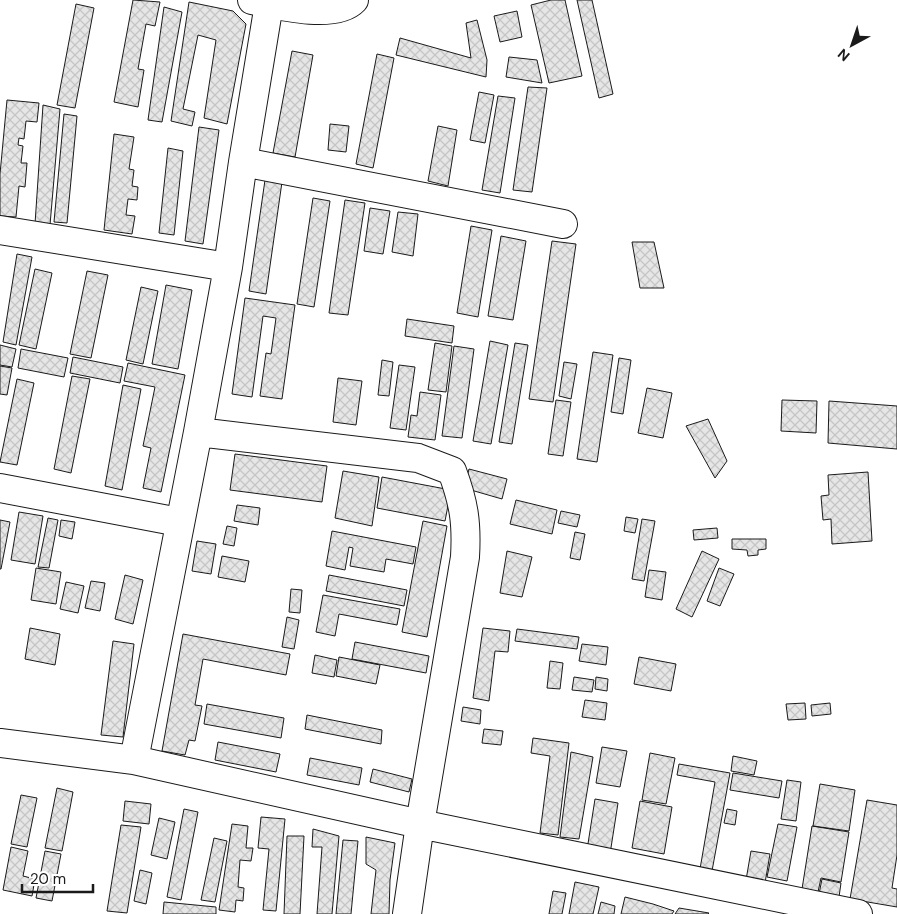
<svg xmlns="http://www.w3.org/2000/svg" width="897" height="914" viewBox="0 0 897 914" font-family="'DM Sans',sans-serif">
<style>
.building{fill:url(#building-cross-hatch);stroke:#1a1a1a}
.lines{fill:none;stroke-linecap:round;stroke-linejoin:round}
.minor-casing{stroke:#1a1a1a;stroke-width:30}
.major-casing{stroke:#1a1a1a;stroke-width:30}
.minor{stroke:#fff;stroke-width:28}
.major{stroke:#fff;stroke-width:28}
</style>
<defs>
<pattern id="building-cross-hatch" width="8" height="8" patternUnits="userSpaceOnUse" patternTransform="scale(1.25)"><rect width="8" height="8" fill="#e6e6e6"/><path d="M0 0l8 8M0 8l8-8" fill="none" stroke="#c5c5c5"/></pattern>
</defs>
<rect width="100%" height="100%" fill="#fff"/>
<path class="building" d="M133 0 160 2 155 26 146 24 138 69 144 70 138 107 114 102Z
M551 0H565L582 76 549 83 531 5Z
M577 0H592L613 94 599 98Z
M189 2 233 11 246 24 227 124 204 118 216 40 198 35 183 109 195 112 192 126 171 121Z
M76 4 94 8 75 108 57 105Z
M164 7 182 12 162 122 148 120Z
M517 11 522 37 500 42 494 16Z
M477 20 487 60 486 77 396 55 400 38 471 58 466 23Z
M292 51 313 55 295 157 273 153Z
M377 54 394 58 373 168 356 164Z
M509 57 537 60 542 83 506 77Z
M528 87 547 88 532 192 513 190Z
M479 92 494 95 485 143 470 140Z
M498 96 515 98 500 193 482 190Z
M7 100 39 103 37 122 26 121 24 139 19 138 18 145 23 146 21 163H27L25 187 19 186 16 217 0 216V174Z
M43 105 60 109 50 225 35 224Z
M64 114 77 116 67 223 54 222Z
M330 124 349 126 346 152 328 150Z
M438 126 457 130 448 186 428 181Z
M199 127 219 130 203 244 185 241Z
M114 134 134 137 129 169 134 170 132 186 138 187 137 200 128 199 126 215 135 216 132 234 104 230Z
M168 148 183 151 174 235 159 233Z
M265 180 282 182 266 294 249 291Z
M313 198 330 201 314 307 297 304Z
M345 200 365 203 348 315 329 313Z
M370 208 390 211 383 254 364 251Z
M398 212 418 214 413 256 392 252Z
M471 226 492 230 478 317 457 313Z
M501 236 526 241 513 320 488 316Z
M552 241 576 244 553 402 529 399Z
M632 242H654L664 288H640Z
M17 254 32 257 16 345 3 342Z
M35 269 52 273 36 349 19 345Z
M87 271 108 275 91 358 70 354Z
M166 285 192 290 178 369 152 364Z
M141 287 158 291 143 364 126 360Z
M245 298 295 305 282 399 260 396 266 353 271 354 276 318 263 316 252 397 232 394Z
M407 319 454 326 452 343 405 336Z
M490 341 508 345 491 444 473 441Z
M435 343 452 346 446 392 428 390Z
M515 343 528 345 512 444 499 442Z
M0 345 16 349 12 367 0 365Z
M454 346 474 349 462 438 442 436Z
M21 349 68 358 64 377 18 368Z
M593 352 613 355 597 462 577 459Z
M73 357 123 367 120 383 70 373Z
M619 358 631 360 623 414 611 412Z
M382 360 393 362 389 396 378 395Z
M564 362 577 364 571 399 559 396Z
M128 363 185 375 161 492 143 488 151 448 143 446 155 387 124 381Z
M399 365 415 367 406 430 390 428Z
M0 366 12 368 7 395 0 394Z
M72 376 90 379 71 473 54 469Z
M338 378 362 381 356 425 333 422Z
M17 379 34 383 17 465 0 462Z
M123 385 141 389 122 490 105 486Z
M647 388 672 393 663 438 638 433Z
M420 392 441 395 435 440 408 437 411 415 417 416Z
M556 400 571 402 563 456 548 454Z
M782 400 817 401 816 433 781 431Z
M829 401 897 406V449L828 443Z
M708 419 727 461 715 478 686 426Z
M235 454 327 466 322 502 230 490Z
M469 469 507 479 502 499 464 488Z
M343 471 379 477 372 526 335 518Z
M868 472 872 541 832 544 831 519 823 520 821 496 829 495 828 475Z
M382 477 451 490 445 521 377 508Z
M516 500 557 510 552 534 510 524Z
M237 505 260 508 258 525 234 521Z
M561 511 580 515 577 527 558 523Z
M19 512 43 516 35 564 11 560Z
M626 517 638 519 635 533 624 531Z
M48 518 58 520 49 568 38 567Z
M642 519 655 521 644 581 632 579Z
M0 520 10 522 1 569H0Z
M61 520 75 522 72 539 59 536Z
M423 521 447 526 427 637 402 632Z
M227 526 237 528 234 546 223 544Z
M717 528 718 538 694 540 693 530Z
M332 531 416 547 413 564 386 559 384 572 350 566 353 548 349 547 345 570 326 566Z
M575 532 585 534 580 560 570 558Z
M732 539H766V549L758 550V555L748 556 747 550 732 549Z
M197 541 216 544 211 574 192 571Z
M507 551 532 557 522 597 500 593Z
M702 551 719 559 692 617 676 609Z
M222 556 249 561 245 582 218 577Z
M36 568 61 572 56 604 31 600Z
M719 568 734 574 720 606 707 601Z
M649 570 666 572 662 600 645 597Z
M125 575 143 580 133 624 115 619Z
M329 575 407 590 404 606 326 591Z
M91 581 105 583 100 611 85 608Z
M66 582 84 586 78 613 60 609Z
M291 589 302 590 300 613 289 612Z
M323 595 400 609 397 625 339 614 335 636 316 632Z
M287 617 299 620 294 649 282 647Z
M30 628 60 634 55 665 25 659Z
M483 628 510 631 508 652 495 651 489 701 473 698Z
M517 629 579 637 577 649 515 641Z
M183 634 290 654 286 675 203 659 195 705 202 706 195 741 189 740 185 755 162 751Z
M113 641 134 644 123 737 101 735Z
M355 642 429 656 426 673 352 659Z
M582 644 608 647 606 665 579 661Z
M315 655 337 660 334 677 312 673Z
M339 657 380 665 376 684 336 676Z
M639 657 676 664 671 691 634 684Z
M550 661 563 663 560 689 547 688Z
M574 677 594 680 592 692 572 690Z
M596 677 608 679 607 691 595 689Z
M585 700 607 703 605 720 582 717Z
M805 703 806 719 788 720 786 704Z
M830 703 831 714 812 716 811 705Z
M207 704 284 718 281 738 204 724Z
M463 707 481 710 480 724 461 721Z
M307 715 382 730 381 744 305 729Z
M484 729 503 731 501 745 482 743Z
M533 738 569 743 558 835 540 833 550 756 531 753Z
M218 742 280 754 276 772 215 760Z
M602 747 627 751 620 787 596 783Z
M571 752 593 757 579 839 560 837Z
M650 753 675 758 666 804 642 800Z
M733 756 757 761 754 775 731 771Z
M310 758 362 768 359 785 307 775Z
M679 764 730 773 712 871 700 869 715 782 677 775Z
M373 769 412 779 409 792 370 782Z
M733 773 782 781 779 798 730 790Z
M787 780 801 782 796 821 781 819Z
M820 784 855 790 849 831 813 826Z
M57 788 73 792 62 851 45 848Z
M21 795 37 798 27 847 11 844Z
M595 799 618 803 610 854 587 850Z
M867 800 897 805V855L892 888 897 889V907L850 899Z
M125 801 151 804 149 824 123 821Z
M640 801 672 807 664 854 632 848Z
M184 809 198 812 181 900 167 897Z
M727 809 737 811 735 825 724 823Z
M261 817 285 819 276 911 263 910 269 849 258 848Z
M159 818 175 822 167 859 151 855Z
M232 824 248 826 246 848H253L251 861 240 860 238 887 244 888 243 901 236 900 235 912 219 910Z
M778 824 797 827 787 881 767 877Z
M121 825 141 827 127 913 107 911Z
M812 826 849 832 841 882 821 878 818 892 802 889Z
M313 829 339 836 332 914H317L322 847H312Z
M287 836H304L300 914H284Z
M366 837 395 843 390 880 389 914H371L376 870 366 864Z
M214 838 227 841 215 902 201 900Z
M343 840 358 841 351 914H336Z
M11 847 28 851 23 876 35 879 32 896 3 890Z
M45 851 61 854 52 901 36 898Z
M751 851 770 854 765 883 746 880Z
M140 870 152 873 146 904 134 901Z
M822 879 841 883 839 897 819 894Z
M575 882 599 887 593 914H569Z
M553 891 566 893 562 914H549Z
M625 897 653 904 674 911 672 914H621Z
M164 902 216 907V914H163Z
M601 902 615 906 614 914H598Z
M679 908 709 913 708 914H675Z"/>
<g class="lines">
<g class="minor-casing">
<path id="minor" d="M243 162 563 224
M0 230 228 267
M198 432 418 458 452 471C464 503 467 523 465 557L420 824 407 914
M0 488 179 522
M0 743 134 760 420 824 858 914
M134 760 198 432 228 267 243 162 269 4"/>
</g>
<g class="major-casing">
<path id="major" d="M252 0C276 5 335 20 354 0"/>
</g>
<use href="#minor" class="minor"/>
<use href="#major" class="major"/>
</g>
<g transform="translate(852 45) rotate(220)" stroke="#ffffff" stroke-width="4" paint-order="stroke">
<path d="M0-4L9 19L0 12L-9 19Z" fill="#1a1a1a"/>
<text y="-8" font-size="14" font-weight="bold" text-anchor="middle" fill="#1a1a1a">N</text>
</g>
<path d="M22 884v8h71v-8" fill="none" stroke="#1a1a1a" stroke-width="2.5"/>
<text x="30" y="884" font-size="15" fill="#1a1a1a" stroke="#ffffff" stroke-width="4" paint-order="stroke">20 m</text>
</svg>
